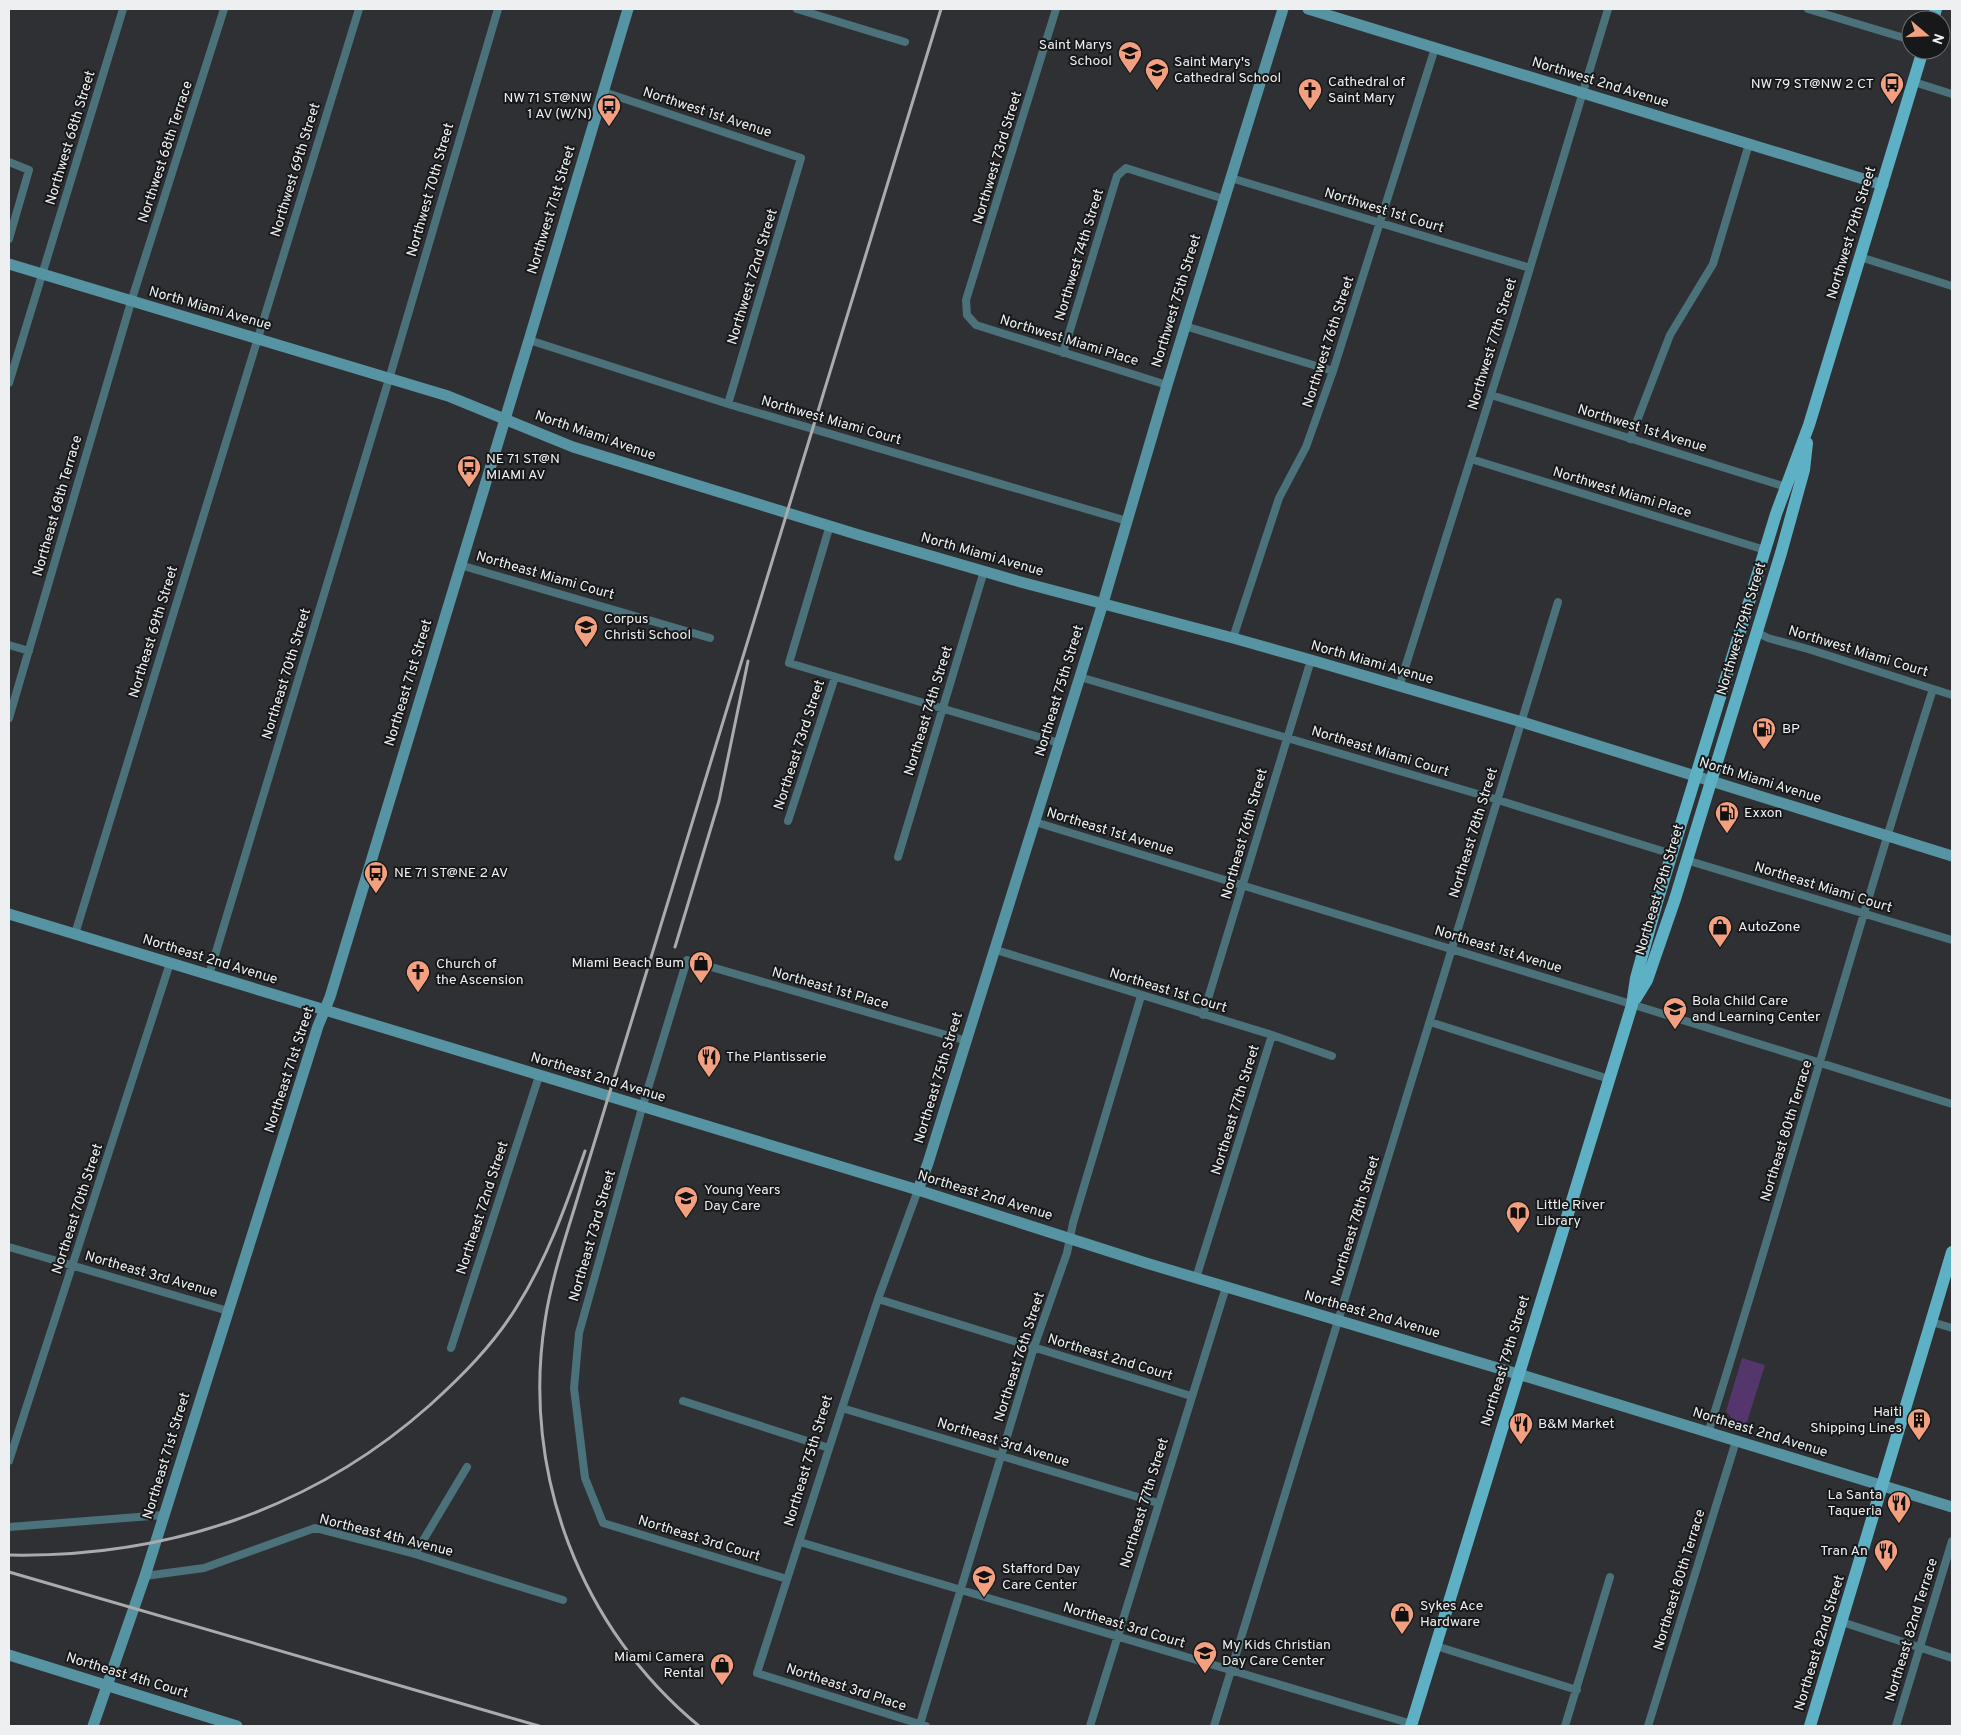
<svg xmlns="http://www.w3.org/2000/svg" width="1961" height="1735" viewBox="0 0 1961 1735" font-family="Overpass,sans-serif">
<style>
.green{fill:#54356c}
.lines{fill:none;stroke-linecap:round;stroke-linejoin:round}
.street{stroke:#4b717a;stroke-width:8}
.secondary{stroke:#5694a4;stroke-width:11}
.primary{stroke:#5eb0c4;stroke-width:12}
.rail{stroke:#a9abad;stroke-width:3}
.labels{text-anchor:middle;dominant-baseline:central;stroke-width:4;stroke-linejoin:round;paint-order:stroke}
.poi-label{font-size:14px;fill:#edeff0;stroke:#171819;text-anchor:start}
.street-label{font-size:14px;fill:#edeff0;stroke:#171819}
</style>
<rect width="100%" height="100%" fill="#2e3033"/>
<path class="green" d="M1742 1358 1765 1365 1746 1425 1733 1420 1726 1411Z"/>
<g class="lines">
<path class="street" d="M797 9 905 42
M1056 9 966 300 967 315 976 325 1167 385
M1808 9 1911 40
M1914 82 1952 94
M604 92 801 158 728 404
M9 162 29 170 9 239
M1231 178 1530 268
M1860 257 1952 286
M1185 326 1333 371
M529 340 728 404 1127 521
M1063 353 1117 176 1126 168 1224 199
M9 383 123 9
M1491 395 1786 487
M1630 439 1670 335 1713 264 1749 144
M1471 459 1765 550
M830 525 789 663 1059 743
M460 565 710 638
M1756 632 1768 638 1808 649 1952 695
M1233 638 1279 498 1306 447 1333 371 1435 48
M9 645 29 651
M1080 677 1498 800 1672 854
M1399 687 1514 321 1608 9
M9 718 131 302 224 9
M788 821 835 677
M1035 822 1615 999 1952 1104
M898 857 984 571
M1686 860 1952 940
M75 934 359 9
M996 950 1272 1035 1332 1056
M209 975 389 379 498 9
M1203 1015 1311 660
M1430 1022 1609 1079
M918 1190 878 1299 842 1408 757 1673 926 1726
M9 1247 228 1311
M1196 1278 1272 1035
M878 1299 1191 1396
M1932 1322 1952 1328
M451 1348 539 1076
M683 1401 829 1448
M842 1408 1158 1503
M1708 1433C1786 1186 1854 936 1933 689
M9 1461 170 963
M9 1527 164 1515
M800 1542 1412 1724
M415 1554 467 1467
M145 1576 204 1568 315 1528 415 1554 563 1600
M787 1579 603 1523 585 1478 574 1388 579 1333 642 1108 687 960 967 1041
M1842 1622 1952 1658
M1436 1646 1577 1690
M920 1724 1034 1347 1067 1253 1073 1223 1141 996
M1090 1726 1226 1287
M1214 1726 1558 602
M1565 1726 1610 1577
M1648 1726 1736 1441
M1896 1726 1952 1541"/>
<path class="secondary" d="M1308 9 1883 185
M9 264 448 396 573 447 859 535 1017 581 1233 638 1311 660 1522 722 1952 856
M9 914 918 1190 1146 1263 1538 1380 1952 1507
M918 1190 928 1163 1103 603 1167 385 1283 9
M9 1655 237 1726
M93 1726 145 1576 318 1026 330 997 529 340 628 9"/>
<path class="primary" d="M1933 20 1936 9
M1636 998 1647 980 1675 899 1781 553 1804 470 1807 443
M1411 1726 1632 1005 1636 978 1657 902 1721 694 1776 514 1809 425 1923 50
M1810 1726 1952 1252"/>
<path class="rail" d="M675 947 719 801 748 661
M9 1555C165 1558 312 1510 430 1405 462 1376 493 1345 516 1308 547 1259 566 1206 585 1151
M9 1572 539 1726
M699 1726C581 1629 521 1473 545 1321 552 1274 569 1228 582 1183L941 9"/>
</g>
<defs>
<g id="school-pin" transform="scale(1.25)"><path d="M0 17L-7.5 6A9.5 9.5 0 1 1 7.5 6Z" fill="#f2a080" stroke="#171819"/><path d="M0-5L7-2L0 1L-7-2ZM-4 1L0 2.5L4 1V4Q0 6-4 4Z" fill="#111"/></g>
<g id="bus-pin" transform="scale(1.25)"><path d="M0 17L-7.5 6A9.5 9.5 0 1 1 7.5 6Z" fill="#f2a080" stroke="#171819"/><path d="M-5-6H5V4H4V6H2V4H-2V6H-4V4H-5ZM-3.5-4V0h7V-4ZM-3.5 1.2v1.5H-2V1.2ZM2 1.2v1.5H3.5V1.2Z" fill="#111"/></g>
<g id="church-pin" transform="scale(1.25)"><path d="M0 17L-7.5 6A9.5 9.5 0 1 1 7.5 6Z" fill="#f2a080" stroke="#171819"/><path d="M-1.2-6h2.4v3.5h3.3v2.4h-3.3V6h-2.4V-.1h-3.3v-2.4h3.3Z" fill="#111"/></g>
<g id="fuel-pin" transform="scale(1.25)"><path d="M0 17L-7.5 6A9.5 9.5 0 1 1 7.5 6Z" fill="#f2a080" stroke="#171819"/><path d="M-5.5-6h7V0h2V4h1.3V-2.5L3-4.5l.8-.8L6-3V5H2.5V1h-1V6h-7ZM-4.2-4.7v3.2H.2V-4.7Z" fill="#111"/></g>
<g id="shop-pin" transform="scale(1.25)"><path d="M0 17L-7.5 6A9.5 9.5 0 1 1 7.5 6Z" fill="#f2a080" stroke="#171819"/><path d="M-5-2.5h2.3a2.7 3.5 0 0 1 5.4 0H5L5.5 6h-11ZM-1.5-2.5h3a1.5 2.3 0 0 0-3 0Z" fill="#111"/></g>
<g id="restaurant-pin" transform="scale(1.25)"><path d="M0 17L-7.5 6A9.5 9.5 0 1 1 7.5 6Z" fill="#f2a080" stroke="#171819"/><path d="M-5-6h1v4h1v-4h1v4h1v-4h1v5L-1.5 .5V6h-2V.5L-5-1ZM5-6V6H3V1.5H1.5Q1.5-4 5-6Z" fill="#111"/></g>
<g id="library-pin" transform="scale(1.25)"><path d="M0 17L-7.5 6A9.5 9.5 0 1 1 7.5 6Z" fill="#f2a080" stroke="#171819"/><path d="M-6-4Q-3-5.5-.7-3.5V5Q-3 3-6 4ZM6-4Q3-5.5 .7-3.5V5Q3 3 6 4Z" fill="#111"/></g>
<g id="building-pin" transform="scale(1.25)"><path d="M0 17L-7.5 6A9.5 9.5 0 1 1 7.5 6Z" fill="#f2a080" stroke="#171819"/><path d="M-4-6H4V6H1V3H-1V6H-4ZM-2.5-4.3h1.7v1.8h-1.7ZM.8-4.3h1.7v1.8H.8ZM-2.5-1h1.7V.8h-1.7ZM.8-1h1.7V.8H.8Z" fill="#111"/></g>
</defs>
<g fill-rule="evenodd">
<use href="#school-pin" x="1130" y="53"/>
<use href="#school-pin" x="1157" y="70"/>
<use href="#bus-pin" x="1892" y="84"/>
<use href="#church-pin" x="1310" y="90"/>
<use href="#bus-pin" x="609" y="106"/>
<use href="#bus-pin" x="469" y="467"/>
<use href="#school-pin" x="586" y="627"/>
<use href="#fuel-pin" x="1764" y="729"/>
<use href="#fuel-pin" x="1727" y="813"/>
<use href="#bus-pin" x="376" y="873"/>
<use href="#shop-pin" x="1720" y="927"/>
<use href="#shop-pin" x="701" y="963"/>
<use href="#church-pin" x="418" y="972"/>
<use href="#school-pin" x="1675" y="1009"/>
<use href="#restaurant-pin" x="709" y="1057"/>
<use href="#school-pin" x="686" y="1198"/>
<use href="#library-pin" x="1518" y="1213"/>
<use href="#building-pin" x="1919" y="1420"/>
<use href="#restaurant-pin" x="1521" y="1424"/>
<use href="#restaurant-pin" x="1899" y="1503"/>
<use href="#restaurant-pin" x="1886" y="1551"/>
<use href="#school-pin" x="984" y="1577"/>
<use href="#shop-pin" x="1402" y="1614"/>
<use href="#school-pin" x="1205" y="1653"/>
<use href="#shop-pin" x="722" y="1665"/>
</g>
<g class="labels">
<g class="poi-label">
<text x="1112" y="45" text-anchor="end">Saint Marys<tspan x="1112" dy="16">School</tspan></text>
<text x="1174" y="62">Saint Mary's<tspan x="1174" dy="16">Cathedral School</tspan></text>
<text x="1328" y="82">Cathedral of<tspan x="1328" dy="16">Saint Mary</tspan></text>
<text x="1874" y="84" text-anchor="end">NW 79 ST@NW 2 CT</text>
<text x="592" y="98" text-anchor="end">NW 71 ST@NW<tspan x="592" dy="16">1 AV (W/N)</tspan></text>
<text x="486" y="459">NE 71 ST@N<tspan x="486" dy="16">MIAMI AV</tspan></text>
<text x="604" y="619">Corpus<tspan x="604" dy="16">Christi School</tspan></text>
<text x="1782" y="729">BP</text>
<text x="1744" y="813">Exxon</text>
<text x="394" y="873">NE 71 ST@NE 2 AV</text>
<text x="1738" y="927">AutoZone</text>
<text x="684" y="963" text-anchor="end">Miami Beach Bum</text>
<text x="436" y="964">Church of<tspan x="436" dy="16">the Ascension</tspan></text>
<text x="1692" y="1001">Bola Child Care<tspan x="1692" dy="16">and Learning Center</tspan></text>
<text x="726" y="1057">The Plantisserie</text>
<text x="704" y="1190">Young Years<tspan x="704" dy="16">Day Care</tspan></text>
<text x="1536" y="1205">Little River<tspan x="1536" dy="16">Library</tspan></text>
<text x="1902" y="1412" text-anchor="end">Haiti<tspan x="1902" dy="16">Shipping Lines</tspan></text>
<text x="1538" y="1424">B&amp;M Market</text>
<text x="1882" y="1495" text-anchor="end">La Santa<tspan x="1882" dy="16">Taqueria</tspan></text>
<text x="1868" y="1551" text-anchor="end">Tran An</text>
<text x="1002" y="1569">Stafford Day<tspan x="1002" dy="16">Care Center</tspan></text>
<text x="1420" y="1606">Sykes Ace<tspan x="1420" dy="16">Hardware</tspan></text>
<text x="1222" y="1645">My Kids Christian<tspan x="1222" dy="16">Day Care Center</tspan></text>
<text x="704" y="1657" text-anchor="end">Miami Camera<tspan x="704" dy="16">Rental</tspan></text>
</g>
<g class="street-label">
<text transform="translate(1600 83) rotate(17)">Northwest 2nd Avenue</text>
<text transform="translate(707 113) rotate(18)">Northwest 1st Avenue</text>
<text transform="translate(71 138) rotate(-73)">Northwest 68th Street</text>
<text transform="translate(166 152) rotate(-72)">Northwest 68th Terrace</text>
<text transform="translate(998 158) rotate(-73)">Northwest 73rd Street</text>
<text transform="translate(296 170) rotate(-73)">Northwest 69th Street</text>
<text transform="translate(431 190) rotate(-74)">Northwest 70th Street</text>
<text transform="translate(552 210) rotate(-73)">Northwest 71st Street</text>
<text transform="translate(1384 211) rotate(17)">Northwest 1st Court</text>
<text transform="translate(1852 233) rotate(-73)">Northwest 79th Street</text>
<text transform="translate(1080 255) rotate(-73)">Northwest 74th Street</text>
<text transform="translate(753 277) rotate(-73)">Northwest 72nd Street</text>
<text transform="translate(1177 301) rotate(-73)">Northwest 75th Street</text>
<text transform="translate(210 309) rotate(16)">North Miami Avenue</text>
<text transform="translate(1069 341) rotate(17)">Northwest Miami Place</text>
<text transform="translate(1329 342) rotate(-72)">Northwest 76th Street</text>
<text transform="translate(1493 344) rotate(-73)">Northwest 77th Street</text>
<text transform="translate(831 421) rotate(16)">Northwest Miami Court</text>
<text transform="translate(1642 429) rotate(17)">Northwest 1st Avenue</text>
<text transform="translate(595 436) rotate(19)">North Miami Avenue</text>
<text transform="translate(1622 493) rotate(17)">Northwest Miami Place</text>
<text transform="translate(58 506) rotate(-74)">Northeast 68th Terrace</text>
<text transform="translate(982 555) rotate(16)">North Miami Avenue</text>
<text transform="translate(545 576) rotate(16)">Northeast Miami Court</text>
<text transform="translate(1742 629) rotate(-73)">Northwest 79th Street</text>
<text transform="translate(154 632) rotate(-73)">Northeast 69th Street</text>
<text transform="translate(1858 652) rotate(17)">Northwest Miami Court</text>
<text transform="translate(1372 663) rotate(16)">North Miami Avenue</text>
<text transform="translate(287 674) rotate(-73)">Northeast 70th Street</text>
<text transform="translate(409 683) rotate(-73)">Northeast 71st Street</text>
<text transform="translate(1060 691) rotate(-73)">Northeast 75th Street</text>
<text transform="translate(929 711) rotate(-73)">Northeast 74th Street</text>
<text transform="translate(800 745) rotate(-72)">Northeast 73rd Street</text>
<text transform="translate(1380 752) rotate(17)">Northeast Miami Court</text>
<text transform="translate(1760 781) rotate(17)">North Miami Avenue</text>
<text transform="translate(1110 832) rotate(17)">Northeast 1st Avenue</text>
<text transform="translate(1474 833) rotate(-73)">Northeast 78th Street</text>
<text transform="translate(1245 834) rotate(-74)">Northeast 76th Street</text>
<text transform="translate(1823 888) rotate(17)">Northeast Miami Court</text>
<text transform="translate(1660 890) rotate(-73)">Northeast 79th Street</text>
<text transform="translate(1498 950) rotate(17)">Northeast 1st Avenue</text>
<text transform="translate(210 960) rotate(17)">Northeast 2nd Avenue</text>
<text transform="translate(830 989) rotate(16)">Northeast 1st Place</text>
<text transform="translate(1168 991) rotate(17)">Northeast 1st Court</text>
<text transform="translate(290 1070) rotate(-72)">Northeast 71st Street</text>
<text transform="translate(598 1078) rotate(17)">Northeast 2nd Avenue</text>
<text transform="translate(939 1078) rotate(-73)">Northeast 75th Street</text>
<text transform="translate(1236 1110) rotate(-73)">Northeast 77th Street</text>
<text transform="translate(1787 1131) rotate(-73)">Northeast 80th Terrace</text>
<text transform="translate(985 1196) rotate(17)">Northeast 2nd Avenue</text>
<text transform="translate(483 1208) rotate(-72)">Northeast 72nd Street</text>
<text transform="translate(78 1209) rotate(-72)">Northeast 70th Street</text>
<text transform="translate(1356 1221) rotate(-73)">Northeast 78th Street</text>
<text transform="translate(593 1236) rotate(-74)">Northeast 73rd Street</text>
<text transform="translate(151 1275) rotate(16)">Northeast 3rd Avenue</text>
<text transform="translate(1372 1315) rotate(16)">Northeast 2nd Avenue</text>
<text transform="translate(1020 1357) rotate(-72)">Northeast 76th Street</text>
<text transform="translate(1110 1358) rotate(17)">Northeast 2nd Court</text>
<text transform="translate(1506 1361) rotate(-73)">Northeast 79th Street</text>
<text transform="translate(1760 1433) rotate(17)">Northeast 2nd Avenue</text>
<text transform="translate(1003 1443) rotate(17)">Northeast 3rd Avenue</text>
<text transform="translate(167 1456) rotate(-73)">Northeast 71st Street</text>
<text transform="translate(809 1461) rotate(-73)">Northeast 75th Street</text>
<text transform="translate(1145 1503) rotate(-73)">Northeast 77th Street</text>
<text transform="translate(386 1536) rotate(14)">Northeast 4th Avenue</text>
<text transform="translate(699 1539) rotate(17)">Northeast 3rd Court</text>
<text transform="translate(1680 1580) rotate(-73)">Northeast 80th Terrace</text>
<text transform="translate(1124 1626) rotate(17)">Northeast 3rd Court</text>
<text transform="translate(1912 1630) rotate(-73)">Northeast 82nd Terrace</text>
<text transform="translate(1820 1643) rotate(-73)">Northeast 82nd Street</text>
<text transform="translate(127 1676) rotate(17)">Northeast 4th Court</text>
<text transform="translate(846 1688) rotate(18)">Northeast 3rd Place</text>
</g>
</g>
<rect width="1961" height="1735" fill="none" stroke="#edeff0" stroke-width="20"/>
<g transform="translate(1926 35) rotate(109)"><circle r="24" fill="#171819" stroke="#6d6e6f"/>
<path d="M0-4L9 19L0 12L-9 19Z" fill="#f2a080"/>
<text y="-8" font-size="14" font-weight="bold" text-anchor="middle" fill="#edeff0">N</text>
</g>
</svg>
